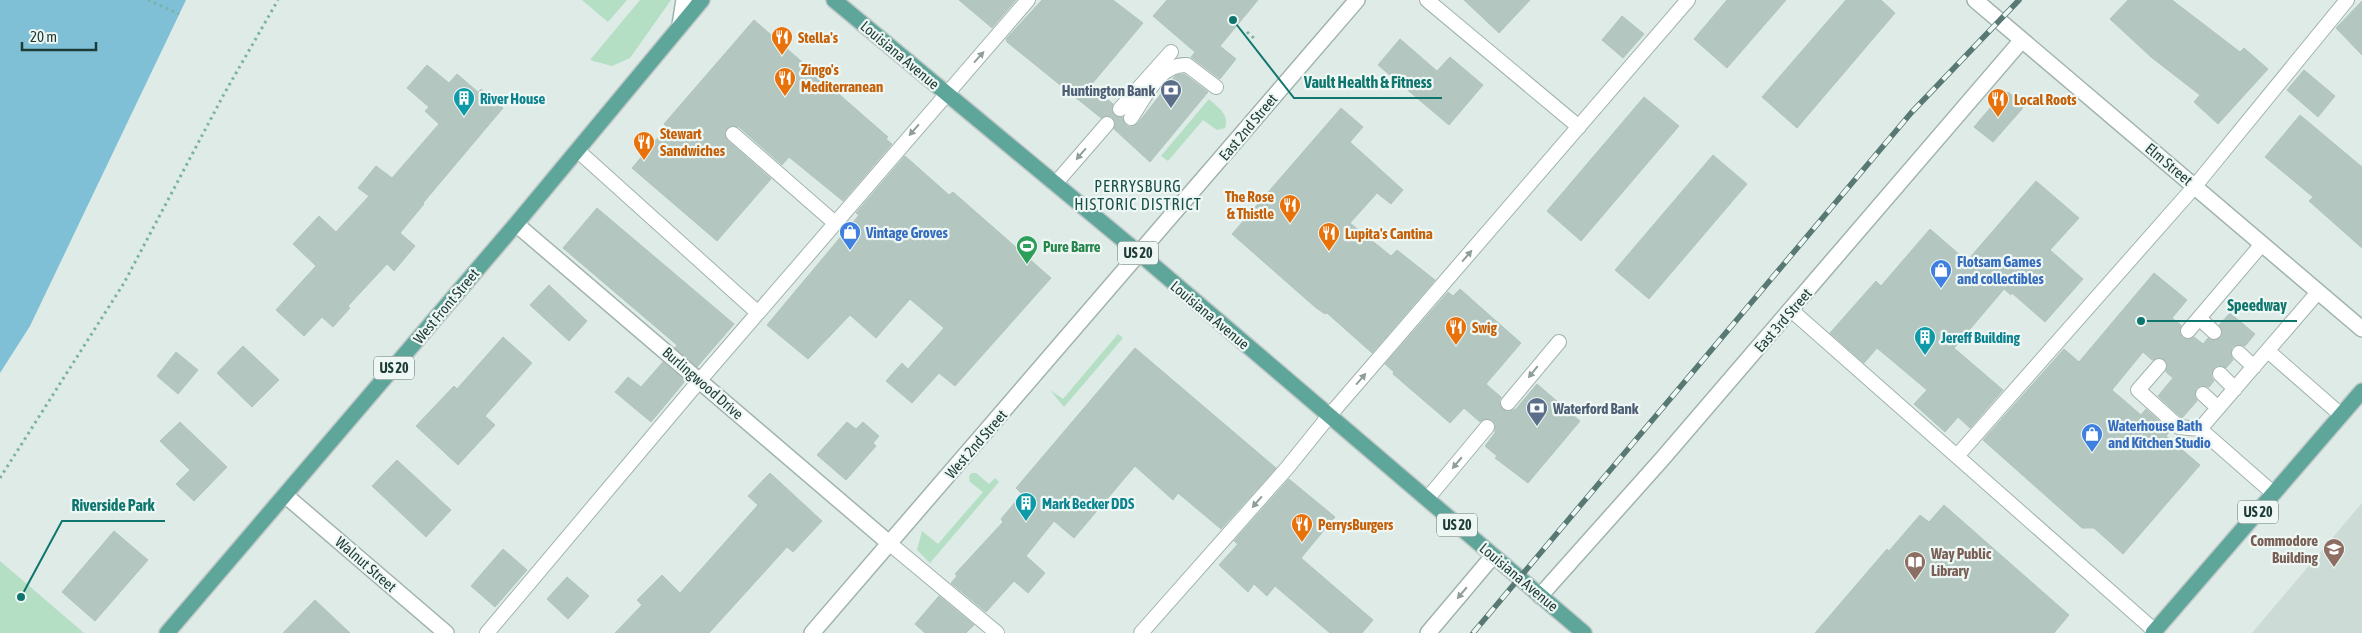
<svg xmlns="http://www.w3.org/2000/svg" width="2362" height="633" viewBox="0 0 2362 633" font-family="'Asap Condensed',sans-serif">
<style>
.built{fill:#ccdbd6}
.green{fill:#b4dfc4}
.water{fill:#80c0d6}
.building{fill:#b3c6c0;stroke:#b0c5be}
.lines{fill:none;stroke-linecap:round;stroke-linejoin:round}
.service-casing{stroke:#a1b3ae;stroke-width:16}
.minor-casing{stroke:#a1b3ae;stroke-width:18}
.primary-casing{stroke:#c0c8c7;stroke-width:18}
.path{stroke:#7bb2a6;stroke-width:3;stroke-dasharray:2.5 4;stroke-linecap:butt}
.service{stroke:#fff;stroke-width:14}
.minor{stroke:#fff;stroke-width:15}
.primary{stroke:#5ea59a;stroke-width:15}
.rail-casing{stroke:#587873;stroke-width:5.5}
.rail{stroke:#eef7f4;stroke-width:4;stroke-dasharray:11;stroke-linecap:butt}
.oneway{fill:#8e9e9b}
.labels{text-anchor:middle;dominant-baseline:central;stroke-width:4.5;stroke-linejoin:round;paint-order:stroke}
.shield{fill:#eef7f4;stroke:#5c7470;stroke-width:1}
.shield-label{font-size:14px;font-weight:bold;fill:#1e3c37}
.food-label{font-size:15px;font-weight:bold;fill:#c56008;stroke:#eef7f4;text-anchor:start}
.street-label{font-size:15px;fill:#1e3c37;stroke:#eef7f4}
.service-label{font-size:15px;font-weight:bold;fill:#4e5e75;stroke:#eef7f4;text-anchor:end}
.culture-label{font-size:15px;font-weight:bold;fill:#0d838f;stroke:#eef7f4;text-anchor:start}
.shop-label{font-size:15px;font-weight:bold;fill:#366cbe;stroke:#eef7f4;text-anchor:start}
.leisure-label{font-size:15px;font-weight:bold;fill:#27864d;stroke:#eef7f4;text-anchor:start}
.education-label{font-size:15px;font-weight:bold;fill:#785e54;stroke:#eef7f4;text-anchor:end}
.neighbourhood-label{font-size:16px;letter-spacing:1px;fill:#184f48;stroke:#eef7f4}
.leader{fill:none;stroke:#0f766e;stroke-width:2}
.callout-dot{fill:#0f766e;stroke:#eef7f4;stroke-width:2}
.callout-label{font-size:16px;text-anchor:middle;font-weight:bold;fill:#0f766e;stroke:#eef7f4;stroke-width:4.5;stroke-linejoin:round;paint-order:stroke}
</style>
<rect width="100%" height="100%" fill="#deebe6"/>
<path class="built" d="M2362 503V633H2252Z"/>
<path class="green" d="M582 0H627L608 22Z
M640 0H671L630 58 612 66 590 60Z
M1209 99C1218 108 1230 114 1225 128L1217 130 1203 120 1168 161 1161 156Z
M1118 334 1123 338 1064 407 1050 390 1063 399Z
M972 473H976L989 484 995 478 999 482 930 563 917 550 922 531 938 544 983 492 970 482 969 476Z
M0 561 84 633H0Z"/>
<path class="water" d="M0 0H186L30 326 0 373Z"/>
<path class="building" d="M959 0H1016L992 28Z
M1042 0H1113L1143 23 1091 85 1113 104 1112 112 1118 117H1122L1127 126 1131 127 1138 123 1175 76 1179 74H1184L1208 92 1150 162 1114 129 1115 122 1112 117 1105 116 1101 118 1007 42 1006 39Z
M1167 0H1258L1220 46 1236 59 1220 79 1191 57 1195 52 1153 16Z
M1464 0H1530L1499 33Z
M1727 0H1786L1727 68 1694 39Z
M1846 0H1881L1895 13 1797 128 1762 97Z
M2128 0H2172L2240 52 2244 48 2268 69 2218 124 2194 102 2200 95 2151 57 2110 19Z
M2362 1V55L2336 28Z
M1622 16 1644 34 1623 58 1602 40Z
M754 20 888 137 886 139 892 144 843 201 789 157 782 165 739 127 730 126 724 133 727 140 771 179 717 241 632 168 667 127 664 124Z
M1400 39 1437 71 1450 57 1483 85 1449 125 1378 65Z
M427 65 449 83 457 74 478 92 481 89 503 108 423 203 424 204 400 233 415 246 394 271 387 264 348 306 350 308 333 327 322 317 304 336 276 310 316 266 293 244 319 216 336 232 369 196 358 188 376 166 392 178 439 124 425 111 429 107 407 88Z
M2304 70 2335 96 2318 117 2287 90Z
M2008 92 2023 104 2022 109 1993 142 1974 127 2002 94 2004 96Z
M1644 97 1679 126 1581 241 1547 211Z
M1341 108 1363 127 1350 142 1403 190 1391 204 1377 193 1350 223 1391 256 1397 250 1435 280 1372 353 1327 313 1325 314 1315 307 1232 234Z
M2300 115 2362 167V248L2309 201 2313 197 2265 157Z
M1713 155 1747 184 1649 299 1615 270Z
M905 156 949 195 953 192 1051 278 955 386 939 373 912 403 886 381 902 363 908 369 944 328 910 299 876 338 850 315 808 359 767 325 859 215 856 213Z
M2036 181 2079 218 2050 250 2083 279 2045 322 2012 293 2011 295 2004 289 1954 348 2003 390 1970 428 1958 417 1945 432 1914 404 1927 390 1877 348 1864 363 1830 333 1876 281 1881 286 1930 229 1967 261Z
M597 208 734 324 697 367 675 348 677 345 563 248Z
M2154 273 2187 300 2172 318 2181 325 2180 333 2183 338 2190 339 2194 337 2203 344 2208 338 2217 340 2223 333 2219 325 2230 313 2255 334 2245 346 2237 345 2232 347 2231 355 2233 360 2226 368 2218 365 2214 368 2211 376 2214 381 2209 387 2201 386 2196 388 2195 396 2197 401 2182 418 2158 396 2173 378 2166 372 2167 364 2161 358 2152 360 2143 352 2112 390 2141 415 2146 409 2170 431 2166 436 2200 465 2123 554 2094 528H2082L1983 440 2064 349 2079 362Z
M549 285 587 321 569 341 530 305Z
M1460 289 1521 343 1486 384 1501 397 1499 402 1502 409 1507 412 1516 409 1537 384 1580 421 1528 483 1495 458 1497 456 1485 446 1495 433V424L1492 420 1484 419 1480 422 1464 408 1450 423 1393 374 1394 372 1385 364 1448 292 1453 296Z
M503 337 532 363 485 416 495 425 458 465 416 426 454 386 457 389Z
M243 346 279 380 252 407 217 373Z
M1135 348 1276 468 1221 529 1178 493 1173 500 1135 466 1074 538 1054 521 1026 556 1045 573 1028 593 1014 581 986 612 951 583 957 576 955 574 1003 522 1001 519 1022 494 1016 488Z
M176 352 198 370 178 394 157 376Z
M663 362 685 381 651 422 615 392 628 377 641 387Z
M180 422 227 467 194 501 176 484 190 470 160 441Z
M847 422 856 429 863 422 879 436 873 443 876 446 846 480 817 455Z
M397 460 451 510 426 537 372 486Z
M770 473 822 521 793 552 787 547 709 633H615L642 605 637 600 662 575 680 593 758 505 748 496Z
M1289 479 1335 517 1301 558 1373 620 1362 633H1330L1275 586 1267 596 1254 584 1248 592 1219 565 1238 544 1234 541Z
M1944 505 2069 615 2054 633H1815L1887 549 1889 551 1920 515 1929 522Z
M114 531 148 560 95 621 62 592Z
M503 549 527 570 495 607 471 586Z
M567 577 589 596 568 619 547 599Z
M939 596 974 625 966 633H925L915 624Z
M315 600 350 633H283Z"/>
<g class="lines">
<g class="service-casing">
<path id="service" d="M1427 0 1579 127
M1120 109 1171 52
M1131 118C1145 98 1159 63 1187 65L1216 87
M733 134 835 223
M577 150 757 312
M1055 184 1107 124
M1791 310 2155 631
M2199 318 2214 332
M2188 331 2262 244
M2268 351 2341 415
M2239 353 2254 367
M2159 366 2138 390 2179 427 2200 429
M2220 374 2235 389
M2203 394 2218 408
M1508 403 1559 342
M1957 456 2195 186 2347 0
M2273 493 2200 429 2318 292
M1427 499 1487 427
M889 543 997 633
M487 633 700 380 1028 0
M1141 633 1287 468 1329 416 1688 0"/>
</g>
<g class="minor-casing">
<path id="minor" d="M1975 0 2362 329
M680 25 684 0
M516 224 889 543
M285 495 446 633
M1540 596 1663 458 2022 40
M812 633 1357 0
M1428 633 1493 556"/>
</g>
<g class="primary-casing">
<path id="primary" d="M834 0 1140 254 1584 633
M167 633 516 224 702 0
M2153 633 2362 391"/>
</g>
<path class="path" d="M148 0 179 14
M1247 32 1256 40
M0 478 124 283 224 94 278 0"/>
<use href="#service" class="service"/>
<use href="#minor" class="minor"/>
<use href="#primary" class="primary"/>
<g class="rail-casing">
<path id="rail" d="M1473 633 1911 113 2019 0"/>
</g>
<use href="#rail" class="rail"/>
</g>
<defs><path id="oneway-solid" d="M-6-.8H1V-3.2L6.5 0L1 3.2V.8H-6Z" transform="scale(1.25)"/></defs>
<g class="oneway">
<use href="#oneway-solid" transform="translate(979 57) rotate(-48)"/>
<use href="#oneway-solid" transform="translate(914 130) rotate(131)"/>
<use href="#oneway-solid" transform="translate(1081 154) rotate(131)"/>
<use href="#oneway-solid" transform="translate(1467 256) rotate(-49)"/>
<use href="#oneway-solid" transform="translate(1533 372) rotate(129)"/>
<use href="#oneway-solid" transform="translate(1361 379) rotate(-49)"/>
<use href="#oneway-solid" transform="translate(1457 463) rotate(130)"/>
<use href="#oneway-solid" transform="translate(1257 502) rotate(131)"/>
<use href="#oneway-solid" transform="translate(1462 593) rotate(130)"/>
</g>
<defs>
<g id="restaurant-pin" transform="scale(1.125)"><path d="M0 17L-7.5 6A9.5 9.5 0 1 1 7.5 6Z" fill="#e8710a" stroke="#eef7f4"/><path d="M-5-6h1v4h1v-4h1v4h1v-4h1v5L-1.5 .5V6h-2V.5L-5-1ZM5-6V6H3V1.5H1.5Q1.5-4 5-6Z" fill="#fff"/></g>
<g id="bank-pin" transform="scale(1.125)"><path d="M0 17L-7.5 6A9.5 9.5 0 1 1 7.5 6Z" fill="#5c6f8a" stroke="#eef7f4"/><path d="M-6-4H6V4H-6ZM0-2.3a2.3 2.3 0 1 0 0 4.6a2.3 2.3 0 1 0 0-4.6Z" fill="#fff"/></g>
<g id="building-pin" transform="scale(1.125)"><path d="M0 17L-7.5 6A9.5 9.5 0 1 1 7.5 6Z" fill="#0f9aa8" stroke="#eef7f4"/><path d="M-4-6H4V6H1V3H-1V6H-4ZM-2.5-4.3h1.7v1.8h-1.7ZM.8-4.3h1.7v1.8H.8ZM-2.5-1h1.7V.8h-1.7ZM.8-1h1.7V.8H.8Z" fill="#fff"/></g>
<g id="shop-pin" transform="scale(1.125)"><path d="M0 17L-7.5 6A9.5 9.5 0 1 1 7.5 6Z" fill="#3f7fe0" stroke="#eef7f4"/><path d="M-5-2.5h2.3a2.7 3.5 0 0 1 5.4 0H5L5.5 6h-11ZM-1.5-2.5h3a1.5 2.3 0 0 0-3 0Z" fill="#fff"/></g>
<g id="stadium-pin" transform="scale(1.125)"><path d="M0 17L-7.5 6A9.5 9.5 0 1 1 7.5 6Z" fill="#2e9e5b" stroke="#eef7f4"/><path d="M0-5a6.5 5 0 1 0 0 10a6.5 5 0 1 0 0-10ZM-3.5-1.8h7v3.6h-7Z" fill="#fff"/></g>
<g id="school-pin" transform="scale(1.125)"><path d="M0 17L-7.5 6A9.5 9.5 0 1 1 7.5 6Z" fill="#8d6e63" stroke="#eef7f4"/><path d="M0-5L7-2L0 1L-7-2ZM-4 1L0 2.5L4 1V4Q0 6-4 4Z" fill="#fff"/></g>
<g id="library-pin" transform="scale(1.125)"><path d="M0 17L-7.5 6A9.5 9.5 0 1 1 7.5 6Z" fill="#8d6e63" stroke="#eef7f4"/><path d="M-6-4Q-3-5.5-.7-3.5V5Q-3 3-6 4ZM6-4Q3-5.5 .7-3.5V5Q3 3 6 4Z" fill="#fff"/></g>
</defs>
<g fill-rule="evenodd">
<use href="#restaurant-pin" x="782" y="37"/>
<use href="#restaurant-pin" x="785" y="78"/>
<use href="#bank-pin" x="1171" y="90"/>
<use href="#building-pin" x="464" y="98"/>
<use href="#restaurant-pin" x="1998" y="99"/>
<use href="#restaurant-pin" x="644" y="142"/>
<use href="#restaurant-pin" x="1290" y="205"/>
<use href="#shop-pin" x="850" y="232"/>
<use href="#restaurant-pin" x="1329" y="233"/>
<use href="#stadium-pin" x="1027" y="246"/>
<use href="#shop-pin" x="1941" y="270"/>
<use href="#restaurant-pin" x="1456" y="327"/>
<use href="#building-pin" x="1925" y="337"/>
<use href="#bank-pin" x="1537" y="408"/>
<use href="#shop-pin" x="2092" y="434"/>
<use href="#building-pin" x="1026" y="503"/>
<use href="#restaurant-pin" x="1302" y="524"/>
<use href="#school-pin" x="2334" y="549"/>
<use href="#library-pin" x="1915" y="562"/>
</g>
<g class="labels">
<g class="shield">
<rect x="1118" y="241.5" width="40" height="23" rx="4"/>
<rect x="374" y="356.5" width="40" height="23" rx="4"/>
<rect x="2238" y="500.5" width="40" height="23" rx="4"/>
<rect x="1437" y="513.5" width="40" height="23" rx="4"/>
</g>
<g class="shield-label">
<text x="1138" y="253">US 20</text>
<text x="394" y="368">US 20</text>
<text x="2258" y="512">US 20</text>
<text x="1457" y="525">US 20</text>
</g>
<g class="food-label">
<text x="798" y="37">Stella's</text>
<text x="801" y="69">Zingo's<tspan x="801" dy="17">Mediterranean</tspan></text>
<text x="2014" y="99">Local Roots</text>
<text x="660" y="133">Stewart<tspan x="660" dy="17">Sandwiches</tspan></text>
<text x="1274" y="196" text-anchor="end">The Rose<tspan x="1274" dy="17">&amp; Thistle</tspan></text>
<text x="1345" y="233">Lupita's Cantina</text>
<text x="1472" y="327">Swig</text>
<text x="1318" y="524">PerrysBurgers</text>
</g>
<g class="street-label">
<text transform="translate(900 55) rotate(40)">Louisiana Avenue</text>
<text transform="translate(1248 127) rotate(-50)">East 2nd Street</text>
<text transform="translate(2169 164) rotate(40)">Elm Street</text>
<text transform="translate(446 306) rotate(-50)">West Front Street</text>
<text transform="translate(1210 315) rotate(40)">Louisiana Avenue</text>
<text transform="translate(1783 320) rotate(-49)">East 3rd Street</text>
<text transform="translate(703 383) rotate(41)">Burlingwood Drive</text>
<text transform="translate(976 444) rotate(-49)">West 2nd Street</text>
<text transform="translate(366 564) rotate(41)">Walnut Street</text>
<text transform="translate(1519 577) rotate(40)">Louisiana Avenue</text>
</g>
<g class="service-label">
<text x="1155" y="90">Huntington Bank</text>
<text x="1553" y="408" text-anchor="start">Waterford Bank</text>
</g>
<g class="culture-label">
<text x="480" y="98">River House</text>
<text x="1941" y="337">Jereff Building</text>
<text x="1042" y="503">Mark Becker DDS</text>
</g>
<g class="shop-label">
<text x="866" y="232">Vintage Groves</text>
<text x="1957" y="261">Flotsam Games<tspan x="1957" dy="17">and collectibles</tspan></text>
<text x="2108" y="425">Waterhouse Bath<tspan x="2108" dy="17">and Kitchen Studio</tspan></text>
</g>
<g class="leisure-label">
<text x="1043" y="246">Pure Barre</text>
</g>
<g class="education-label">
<text x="2318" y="540">Commodore<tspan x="2318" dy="17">Building</tspan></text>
<text x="1931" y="553" text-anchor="start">Way Public<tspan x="1931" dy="17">Library</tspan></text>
</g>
<g class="neighbourhood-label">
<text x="1138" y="186">PERRYSBURG<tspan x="1138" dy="18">HISTORIC DISTRICT</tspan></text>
</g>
</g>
<path class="leader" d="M1233 20L1294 98H1442M2141 321L2218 321H2297M21 597L62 521H165"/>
<g class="callout-dot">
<circle cx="1233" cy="20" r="5"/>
<circle cx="2141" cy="321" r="5"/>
<circle cx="21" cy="597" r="5"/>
</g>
<g class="callout-label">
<text x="1368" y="88">Vault Health &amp; Fitness</text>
<text x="2257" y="311">Speedway</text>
<text x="113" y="511">Riverside Park</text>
</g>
<path d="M22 42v8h74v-8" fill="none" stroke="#1e3c37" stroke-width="2.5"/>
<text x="30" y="42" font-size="15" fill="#1e3c37" stroke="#eef7f4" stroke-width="4" paint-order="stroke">20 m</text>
</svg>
